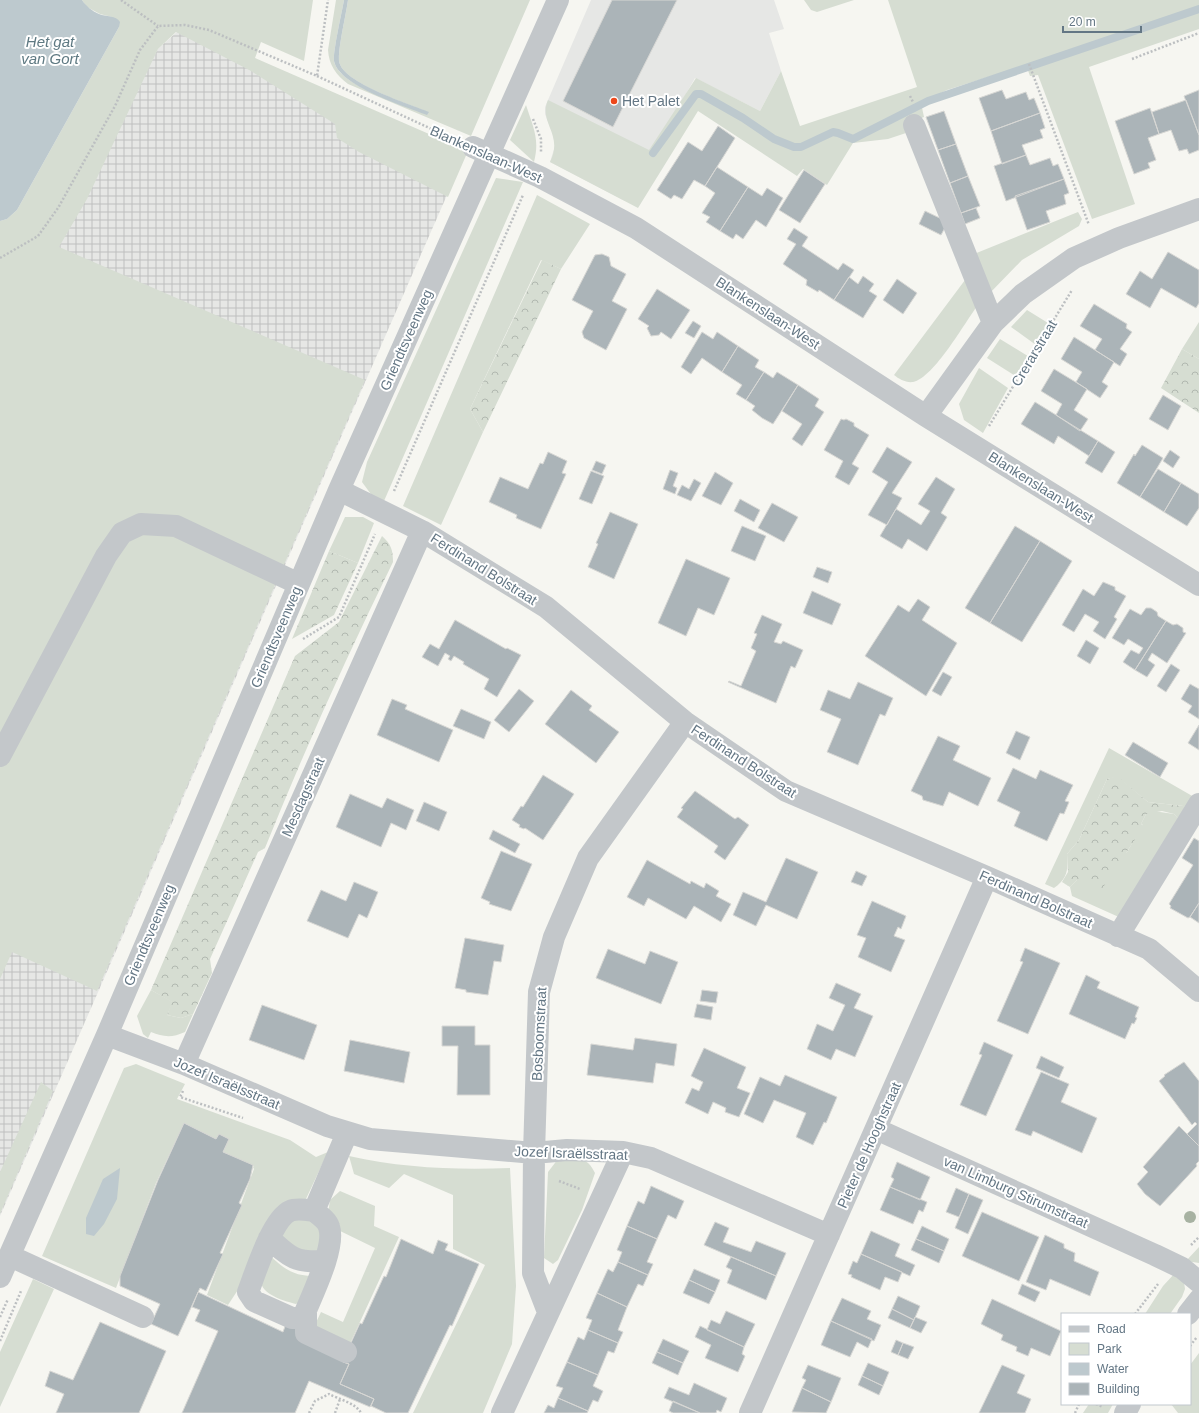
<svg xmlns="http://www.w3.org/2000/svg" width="1199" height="1413" viewBox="0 0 1199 1413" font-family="Helvetica,sans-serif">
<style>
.built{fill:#e6e7e5}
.industrial{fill:url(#industrial-grid)}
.green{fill:#d6ddd2}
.forest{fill:url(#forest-crowns)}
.water{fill:#bdc9ce}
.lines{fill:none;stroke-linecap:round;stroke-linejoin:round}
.stream{stroke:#bdc9ce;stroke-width:8}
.building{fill:#abb4b8;stroke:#d7d7d4}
.path{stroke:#bcbfc1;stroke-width:2.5;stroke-dasharray:2 2;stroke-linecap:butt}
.minor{stroke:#c3c7ca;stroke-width:22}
.tree{fill:#a7b2a2}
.poi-dot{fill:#ed471a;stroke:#fff;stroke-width:1.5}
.labels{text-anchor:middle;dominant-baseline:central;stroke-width:4;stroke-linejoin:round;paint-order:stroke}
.poi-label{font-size:14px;fill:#637684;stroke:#fff;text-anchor:start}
.street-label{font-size:14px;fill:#637684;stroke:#fff}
.water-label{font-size:15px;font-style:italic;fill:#5e7982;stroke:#fff}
</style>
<defs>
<pattern id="industrial-grid" width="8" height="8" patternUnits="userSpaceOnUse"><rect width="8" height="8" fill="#e6e7e5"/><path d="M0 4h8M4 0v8" fill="none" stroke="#bec0bf"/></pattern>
<pattern id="forest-crowns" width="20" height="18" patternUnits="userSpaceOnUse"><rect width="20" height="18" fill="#d6ddd2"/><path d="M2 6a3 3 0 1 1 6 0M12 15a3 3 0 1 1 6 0" fill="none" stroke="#b1b8b0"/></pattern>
</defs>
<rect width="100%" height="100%" fill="#f6f6f1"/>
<path class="built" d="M591 0H774L784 29 769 33 781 71 760 111 695 78 625 201 550 162 555 146 553 134 545 114V107Z"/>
<path class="industrial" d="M179 30 465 154 0 1216V302L158 49Z"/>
<path class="green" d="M82 0H313L304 61 261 42 255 58 468 151 448 197 359 152 337 138 335 124 251 71 176 32 158 49 87 199 59 247 365 380 97 991 12 952 0 979V221L7 219 17 210 119 27 112 17 100 14 87 7Z
M336 0H344C342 12 333 51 334 61 339 87 405 103 428 112 409 104 342 83 339 61 338 48 346 15 348 0H530L471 136 348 84C336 75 329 65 328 50Z
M804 0H854L817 12 811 10Z
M888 0H1199V29L1089 67 1135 204 1092 219 1038 75 1030 76 1026 65 947 90 921 103 924 117 903 125 906 133 888 139 853 143 827 185 803 169 797 176 698 111 638 208 550 162C564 134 538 123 548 100L649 150 696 78 760 111 781 71 800 126 917 87Z
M526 105C533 127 540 139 534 162L510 140Z
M496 178 523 182 384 501 373 497 362 482 367 462Z
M537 195 590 224 561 269 541 260 470 409 483 432 441 525 403 506Z
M1078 212 1082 219 1079 226 1022 260 988 295 974 254Z
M968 276 978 305C965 322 934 378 913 382 906 383 899 379 894 375Z
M1027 310 1048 323 1036 345 1011 327Z
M1199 322V359L1182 349Z
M1000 339 1031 358 1017 377 987 358Z
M979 368 1008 388 983 433 964 420 959 404Z
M345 517H363L374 523 358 563 329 551Z
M1109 748 1194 797 1192 807 1148 802 1117 777 1107 779 1079 840 1067 854C1068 870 1068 878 1054 888L1045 884Z
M1153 811 1174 814 1182 823 1121 918 1072 896 1070 887 1077 880 1127 852 1143 825 1141 824 1146 814Z
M151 990 173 1002 167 1015 181 1018 193 1014 185 1032C172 1038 163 1037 151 1032L148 1038 143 1034 137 1016Z
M136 1064 185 1084 177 1099 290 1140 316 1157 328 1152 305 1201 249 1273 228 1305 207 1295 254 1169 253 1167 254 1166 223 1152 229 1139 219 1134 216 1139 184 1123 156 1183 116 1288 42 1256 124 1068Z
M41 1082 53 1091 0 1214V1172Z
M349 1156C402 1168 455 1170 510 1168L516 1286 512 1344 483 1413H413L485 1265 453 1249V1195L404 1174 389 1188 354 1174Z
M558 1159C576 1159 586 1154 595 1173L582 1210 558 1260 553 1264 544 1258 548 1172Z
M340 1191 375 1206 374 1226 399 1237 348 1348 312 1331 321 1312 343 1322 375 1248 336 1229 328 1214 330 1200Z
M309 1216 320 1230 323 1246 312 1256 282 1239 281 1229 292 1218Z
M1199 1247V1263L1186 1261Z
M269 1255C284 1268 291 1275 311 1276L301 1301 296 1304C285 1301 258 1294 261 1278 262 1271 267 1262 269 1255Z
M1175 1273 1184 1282 1185 1289 1182 1297 1170 1314H1145L1163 1286Z
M33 1279 54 1289 0 1407V1352Z
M1199 1353V1413H1178L1171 1404H1190V1365Z
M1089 1404H1113L1108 1413H1083Z"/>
<path class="forest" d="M542 260 561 269 483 432 470 409Z
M1182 349 1199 359V413L1161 388Z
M382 536C391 544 393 550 393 562 347 656 304 751 265 848L258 852 210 959 212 973 193 1014 181 1018 167 1015 172 1002 151 990 295 656 339 622Z
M329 551 358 563 334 615 292 639Z
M1117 776 1148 802 1192 807 1182 823 1174 814 1162 811 1146 814 1141 824 1144 826 1102 889 1077 880 1070 887 1062 882 1068 872 1067 854 1079 840 1107 779Z"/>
<path class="water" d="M0 0H82C86 6 92 11 99 14 106 17 116 15 120 22L119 27 17 210 7 219 0 221Z
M344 0H348C346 15 338 48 339 61 342 83 410 104 429 112L427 115C404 106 339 86 334 61 333 51 342 12 344 0Z
M120 1168 117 1199 104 1224 94 1236 86 1234V1218L103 1179Z"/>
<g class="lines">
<path class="stream" d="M653 153 696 94H701L743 118 774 139 794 147H801L833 132 838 133 853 139 928 101 1199 9"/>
</g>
<path class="building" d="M612 0H677L613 127 563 101Z
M1002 90 1006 99 1026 92 1029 100 1034 98 1040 113 991 131 979 98Z
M1199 90V135L1184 96Z
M1186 100 1199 135V150L1189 154 1187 149 1179 151 1171 130 1159 134 1152 112Z
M1150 108 1159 134 1148 138 1156 160 1148 163 1150 168 1134 174 1115 121Z
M944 111 956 144 938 150 926 117Z
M1040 113 1045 128 1040 130 1043 138 1022 145 1026 155 1002 164 991 131Z
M718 126 735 138 705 186 694 180 682 199 674 195 671 199 657 190 688 142 702 151Z
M956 144 968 176 950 183 938 150Z
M1026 155 1030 165 1050 158 1053 166 1058 164 1064 179 1006 201 994 166Z
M717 167 748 187 720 231 706 222 710 217 702 213 715 193 705 186Z
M804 170 825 184 800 223 779 210Z
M968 176 980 206 961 213 950 183Z
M1064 179 1069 193 1064 195 1066 204 1046 211 1050 222 1027 230 1015 196Z
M748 187 762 196 767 188 783 198 766 227 756 220 743 239 736 234 733 239 720 231Z
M976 208 980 218 965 224 961 213Z
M925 211 948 222 941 235 919 224Z
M794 228 808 237 802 246 838 270 843 263 854 270 834 300 819 290 818 292 806 285 807 280 783 264 796 244 787 239Z
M1168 252 1199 270V303L1196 308 1161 288 1150 308 1126 294 1140 271 1152 279Z
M602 254 609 257 611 266 626 274 612 301 627 309 606 350 584 338 582 332 593 311 572 300 595 255Z
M863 276 874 284 869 291 877 296 863 318 834 300 849 277 858 284Z
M897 279 917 293 903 314 883 300Z
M657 289 690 310 671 339 661 332 659 335 651 336 647 328 649 326 638 319Z
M1094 304 1127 324 1126 328 1132 332 1120 349 1127 354 1120 366 1095 350 1102 339 1080 326Z
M693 321 701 326 694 338 685 333Z
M702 332 713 339 717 332 738 346 722 372 702 358 691 374 681 367Z
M1074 337 1114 362 1102 382 1108 386 1100 398 1076 382 1082 372 1061 359Z
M738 346 759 360 755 367 764 372 746 400 736 394 742 385 722 372Z
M1054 369 1087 389 1074 410 1088 419 1080 431 1056 415 1062 404 1041 391Z
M764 372 773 378 777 372 798 385 773 424 762 418 752 410 755 406 746 400Z
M798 385 819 399 815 406 824 412 802 446 792 439 802 424 782 411Z
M1163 395 1181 406 1168 430 1149 419Z
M1035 402 1098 441 1089 456 1058 436 1054 444 1021 424Z
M841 419 844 420 846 419 854 423V426L869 435 852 464 859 468 849 485 835 477 843 461 824 450Z
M1098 441 1115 452 1102 473 1085 463Z
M1142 445 1163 458 1140 497 1117 483 1134 454 1135 456Z
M887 447 912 462 892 493 902 498 887 525 868 515 888 482 872 472Z
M1170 450 1180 457 1173 468 1163 461Z
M548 452 567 461 562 473 566 474 541 529 516 518 517 515 489 502 500 477 528 489 540 463 543 464Z
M596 461 606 465 602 474 592 470Z
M1158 469 1181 483 1164 512 1140 497Z
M670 470 678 473 673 486 677 488 675 494 663 489Z
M591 471 604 476 592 504 579 499Z
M715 472 733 483 721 505 702 496Z
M936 477 955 489 941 513 947 517 927 551 908 539 902 549 880 536 896 509 921 525 930 511 918 504Z
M694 479 701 483 691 501 677 495 682 485 689 489Z
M1181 483 1199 494V508L1187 526 1164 512Z
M740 499 760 510 754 522 734 511Z
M772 503 798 517 784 542 758 528Z
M610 512 638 524 614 579 588 567 598 544 596 543Z
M742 526 766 536 755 561 731 551Z
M1015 526 1040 541 990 623 965 608Z
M1040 541 1072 561 1022 642 990 623Z
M686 559 730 578 714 615 698 608 686 636 658 623Z
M817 567 832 572 828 583 813 577Z
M1103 582 1115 587V590L1126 596 1114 617 1117 619 1105 639 1093 631 1099 622 1085 614 1074 632 1062 625 1083 589 1094 596Z
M812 591 841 604 832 625 803 613Z
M918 599 930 607 922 620 957 643 926 696 865 656 898 605 909 612Z
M1146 608H1151L1157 612 1158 616 1166 621 1135 670 1123 662 1131 650 1139 654 1143 648 1128 639 1124 645 1112 638 1130 609 1141 615Z
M762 615 782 624 774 642 781 644 783 641 803 650 795 668 791 666 776 703 728 682 729 681 741 686 756 651 751 648 757 634 754 633Z
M455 620 506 649 507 648 521 655 497 697 484 689 489 679 463 664 464 662 454 656 451 661 448 659 450 656 445 653 438 666 422 657 430 644 439 649Z
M1166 621 1173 625 1177 624 1183 628V632L1186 633 1167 663 1152 653 1148 660 1155 665 1147 677 1135 670Z
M1086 640 1099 648 1090 664 1077 656Z
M1171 664 1180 670 1166 692 1157 686Z
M943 672 952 677 941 696 932 691Z
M858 682 893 698 885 716 880 714 858 765 827 752 841 719 820 710 828 690 850 699Z
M1190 684 1199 689V719L1188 712 1192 706 1181 699Z
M519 689 534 701 509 732 494 720Z
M571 690 592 706 589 710 619 732 596 763 545 724Z
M392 699 407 705 405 709 453 730 439 762 377 735Z
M461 709 491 722 484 739 453 726Z
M1199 725V750L1188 743Z
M1016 731 1030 737 1020 760 1006 753Z
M938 736 960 746 953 760 991 778 978 806 949 792 943 806 923 800 922 796 911 791Z
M1133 742 1168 763 1160 777 1125 755Z
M1013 768 1036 779 1040 770 1073 785 1065 801 1069 802 1064 814 1060 813 1047 841 1014 826 1020 812 997 801Z
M543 775 574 794 543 840 525 828 524 829 519 827 520 825 512 820 521 806 523 807Z
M695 791 735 819 738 817 749 825 725 860 714 852 718 846 677 817 683 809 681 808Z
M350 794 382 808 387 798 414 810 406 830 391 823 381 847 336 827Z
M424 802 447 812 439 831 416 821Z
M493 830 520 844 515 853 489 839Z
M1194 838 1199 841V903L1190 917 1188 918 1170 908 1171 906 1169 904 1193 865 1182 858Z
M501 851 532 864 511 911 489 904 490 902 481 898Z
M786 858 818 872 797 919 766 905 756 926 733 915 743 892 766 902Z
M647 860 690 884 691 881 704 888 706 883 719 891 716 896 731 904 721 922 694 906 686 919 648 898 644 906 627 897Z
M856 871 867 876 862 886 851 882Z
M354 882 378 892 367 918 359 914 348 938 307 921 321 890 346 901Z
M872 901 906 916 901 929 898 927 894 936 905 940 891 972 858 957 866 938 857 935Z
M1199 903V923L1190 917Z
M465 938 504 945 501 962 494 961 488 995 466 992V990L455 988Z
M1025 948 1060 963 1028 1034 997 1021 1023 962 1020 961Z
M608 949 645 964 650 951 678 962 661 1004 596 978Z
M1086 975 1100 982 1097 988 1139 1007 1135 1017 1137 1018 1134 1024 1132 1023 1125 1039 1069 1014Z
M836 983 861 994 854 1008 873 1016 855 1057 836 1049 831 1060 807 1049 817 1024 833 1031 845 1005 829 998Z
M702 990 718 992 716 1003 700 1001Z
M697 1004 713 1007 711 1020 694 1017Z
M262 1005 317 1025 304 1060 249 1040Z
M442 1026H475V1045H490V1095H457L458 1046H442Z
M635 1038 677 1044 674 1066 656 1063 653 1083 587 1075 591 1044 633 1050Z
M350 1040 410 1052 404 1083 344 1071Z
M984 1042 1013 1055 986 1116 960 1105 982 1055 979 1054Z
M704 1048 746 1067 737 1088 750 1093 739 1117 725 1112 726 1108 713 1102 708 1114 685 1103 692 1088 699 1091 703 1082 691 1076Z
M1041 1056 1064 1067 1059 1078 1036 1068Z
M1184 1062 1199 1081V1146L1187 1134 1197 1124 1195 1122 1192 1125 1159 1081 1165 1076 1164 1075Z
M1041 1072 1069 1084 1061 1102 1097 1118 1082 1153 1033 1131 1031 1136 1015 1130Z
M785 1075 837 1097 826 1123 824 1122 813 1145 796 1137 806 1113 774 1100 763 1123 744 1114 760 1077 780 1086Z
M184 1123 216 1139 219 1134 229 1139 223 1152 253 1165 250 1179 239 1203 242 1205 220 1253 223 1254 206 1291 200 1288 178 1336 151 1324 160 1304 120 1286V1276L158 1180Z
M1179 1126 1199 1146V1161L1196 1164 1197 1166 1160 1206 1145 1194 1137 1184 1148 1172 1143 1167Z
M897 1162 930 1177 920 1200 890 1187 894 1179 891 1177Z
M651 1186 684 1201 676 1219 668 1215 657 1239 627 1226 638 1201 644 1204Z
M890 1187 927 1202 923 1212 919 1210 913 1224 880 1210Z
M956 1188 969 1194 959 1217 946 1212Z
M969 1194 983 1200 968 1234 955 1228Z
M982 1212 1039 1237 1019 1281 962 1256Z
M715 1222 729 1228 723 1242 751 1252 756 1241 786 1253 776 1276 704 1245Z
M627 1226 657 1239 647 1262 653 1264 648 1275 618 1262 622 1252 617 1250Z
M922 1226 949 1239 944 1251 916 1239Z
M871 1231 900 1244 895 1256 915 1265 910 1276 861 1254Z
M1045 1235 1064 1244V1248L1075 1253 1074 1261 1099 1272 1090 1296 1050 1279 1046 1290 1026 1282Z
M401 1239 433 1254 438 1240 448 1244 445 1250 479 1264 452 1326 450 1325 408 1413H386L371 1406 374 1399 340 1384 349 1364 343 1362 345 1356 360 1323 362 1324 384 1276 386 1277Z
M916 1239 944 1251 939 1263 911 1250Z
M861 1254 902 1272 898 1282 885 1277 880 1290 851 1277 852 1275 848 1274 853 1261 857 1263Z
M731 1257 776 1276 766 1300 727 1283 732 1270 726 1267Z
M618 1262 648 1275 643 1286 638 1284 627 1307 597 1293 608 1269 613 1272Z
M694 1269 720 1280 715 1292 689 1280Z
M689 1280 715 1292 709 1304 683 1293Z
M1022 1284 1040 1292 1035 1302 1018 1294Z
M198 1292 283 1332 287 1321 343 1362 349 1364 340 1384 374 1399 370 1407 309 1381 295 1413H182L218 1331 195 1321 200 1310 192 1307Z
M597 1293 627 1307 618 1330 623 1332 618 1343 588 1330 592 1320 586 1318Z
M898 1296 920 1306 914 1320 892 1309Z
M842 1298 871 1311 867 1319 881 1325 874 1341 831 1321Z
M992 1299 1061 1331 1050 1356 1031 1348 1028 1356 1016 1351 1017 1347 1001 1340 1003 1335 981 1324Z
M892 1309 914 1320 910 1328 888 1318Z
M726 1311 755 1324 744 1347 707 1330 711 1320 720 1324Z
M915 1317 927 1322 921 1333 910 1328Z
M831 1321 872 1339 868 1348 857 1342 850 1357 821 1345Z
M100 1322 166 1351 139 1413H56L64 1394 45 1386 50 1371 73 1380Z
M700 1326 744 1347 742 1354 745 1356 738 1372 705 1358 711 1345 695 1337Z
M588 1330 618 1343 614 1353 608 1351 598 1375 567 1362 578 1337 584 1340Z
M663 1339 689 1351 683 1363 657 1352Z
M896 1340 903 1343 898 1355 891 1352Z
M903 1343 914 1347 908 1359 898 1355Z
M657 1352 683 1363 678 1375 652 1363Z
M567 1362 598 1375 593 1386 603 1391 598 1402 593 1400 588 1411 558 1398 563 1388 556 1386Z
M868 1363 889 1372 883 1386 862 1376Z
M808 1365 841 1378 831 1402 802 1388 806 1380 802 1378Z
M1002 1365 1025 1375 1017 1393 1031 1399 1025 1413H979Z
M862 1376 883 1386 879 1395 858 1385Z
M694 1383 727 1398 721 1412 717 1410 716 1413H700L664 1398 669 1387 689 1395Z
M802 1388 831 1402 826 1413 792 1412Z
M558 1398 588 1411 587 1413H544L548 1405 554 1408Z
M673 1401 700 1413H673L669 1411Z"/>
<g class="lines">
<path class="path" d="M121 0 158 26
M1132 59 1199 33
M1029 64 1089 225
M317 76 451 138
M910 96 913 102
M533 119 541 139V152
M0 258 38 236 58 208 115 106 140 50 158 26 185 25 209 30 317 76 328 0
M989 426 1072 290
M394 491 523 195
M303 639 339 617 375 534
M183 1091 180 1097 243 1118
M559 1181 580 1189
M1191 1245 1199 1237
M1135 1314 1158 1284
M0 1317 8 1299
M0 1341 21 1291
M1190 1346 1197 1337
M1096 1404 1103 1407
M309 1413 315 1401 329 1394C338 1399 356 1403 361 1413
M335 1413 340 1399
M1075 1413 1079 1404"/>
<path class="minor" d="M914 125 993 323
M473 147 540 177 636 228 926 416 1199 585
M926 416 993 323 1023 294 1074 258 1119 238 1199 209
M339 490 422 531 546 607 685 722 786 791 987 877 1149 949 1199 991
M0 756 106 556 122 533 141 524 176 526 299 584
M1118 936 1199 804
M107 1035 184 1064 327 1126 370 1139 534 1153 567 1150 623 1152 651 1158 829 1235
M184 1064 422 531
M876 1129 1155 1255 1182 1268 1199 1282
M314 1211C307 1210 297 1208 290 1211 272 1219 255 1274 248 1292L254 1301 292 1318H301L304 1315C312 1295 336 1247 329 1227 327 1220 319 1215 314 1211L347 1133
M269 1238C290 1258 296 1263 325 1261
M10 1256 143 1317
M0 1277 107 1035 339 490 558 0
M306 1311V1333L346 1352
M548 1312 533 1273 534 1153 539 992 554 937 588 858 685 722
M1188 1314 1199 1300
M502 1413 623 1152
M750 1413 987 877
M1125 1413 1130 1404"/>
</g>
<circle class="tree" cx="1190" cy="1217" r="6"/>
<circle class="poi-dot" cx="614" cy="101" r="4"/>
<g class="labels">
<g class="poi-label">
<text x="622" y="101">Het Palet</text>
</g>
<g class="street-label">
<text transform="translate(486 154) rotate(24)">Blankenslaan-West</text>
<text transform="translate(768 313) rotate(33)">Blankenslaan-West</text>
<text transform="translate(406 340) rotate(-66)">Griendtsveenweg</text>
<text transform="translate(1034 353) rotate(-59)">Crerarstraat</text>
<text transform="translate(1041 487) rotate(32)">Blankenslaan-West</text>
<text transform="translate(484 569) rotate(32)">Ferdinand Bolstraat</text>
<text transform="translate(276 637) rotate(-67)">Griendtsveenweg</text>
<text transform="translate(744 761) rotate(33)">Ferdinand Bolstraat</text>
<text transform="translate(303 797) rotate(-66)">Mesdagstraat</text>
<text transform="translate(1036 899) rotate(24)">Ferdinand Bolstraat</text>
<text transform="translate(149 935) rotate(-67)">Griendtsveenweg</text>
<text transform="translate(539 1034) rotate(-87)">Bosboomstraat</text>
<text transform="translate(227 1083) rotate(23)">Jozef Israëlsstraat</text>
<text transform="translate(869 1145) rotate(-66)">Pieter de Hooghstraat</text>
<text transform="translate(571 1153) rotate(2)">Jozef Israëlsstraat</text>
<text transform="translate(1016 1192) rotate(24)">van Limburg Stirumstraat</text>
</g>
<g class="water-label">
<text x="50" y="41">Het gat<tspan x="50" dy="17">van Gort</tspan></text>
</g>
</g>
<rect x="1061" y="1313" width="130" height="92" fill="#ffffff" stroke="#c1c8ce"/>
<rect x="1069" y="1326" width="20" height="6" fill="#c3c7ca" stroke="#c1c8ce"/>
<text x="1097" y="1333" font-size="12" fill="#637684">Road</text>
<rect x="1069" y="1343" width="20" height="12" fill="#d6ddd2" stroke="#c1c8ce"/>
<text x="1097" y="1353" font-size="12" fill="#637684">Park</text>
<rect x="1069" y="1363" width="20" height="12" fill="#bdc9ce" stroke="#c1c8ce"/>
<text x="1097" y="1373" font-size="12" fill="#637684">Water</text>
<rect x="1069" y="1383" width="20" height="12" fill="#abb4b8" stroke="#c1c8ce"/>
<text x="1097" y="1393" font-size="12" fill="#637684">Building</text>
<path d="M1063 26v6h78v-6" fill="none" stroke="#637684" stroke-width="2"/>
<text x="1069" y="26" font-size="12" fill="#637684" stroke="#ffffff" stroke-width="3" paint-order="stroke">20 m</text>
</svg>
